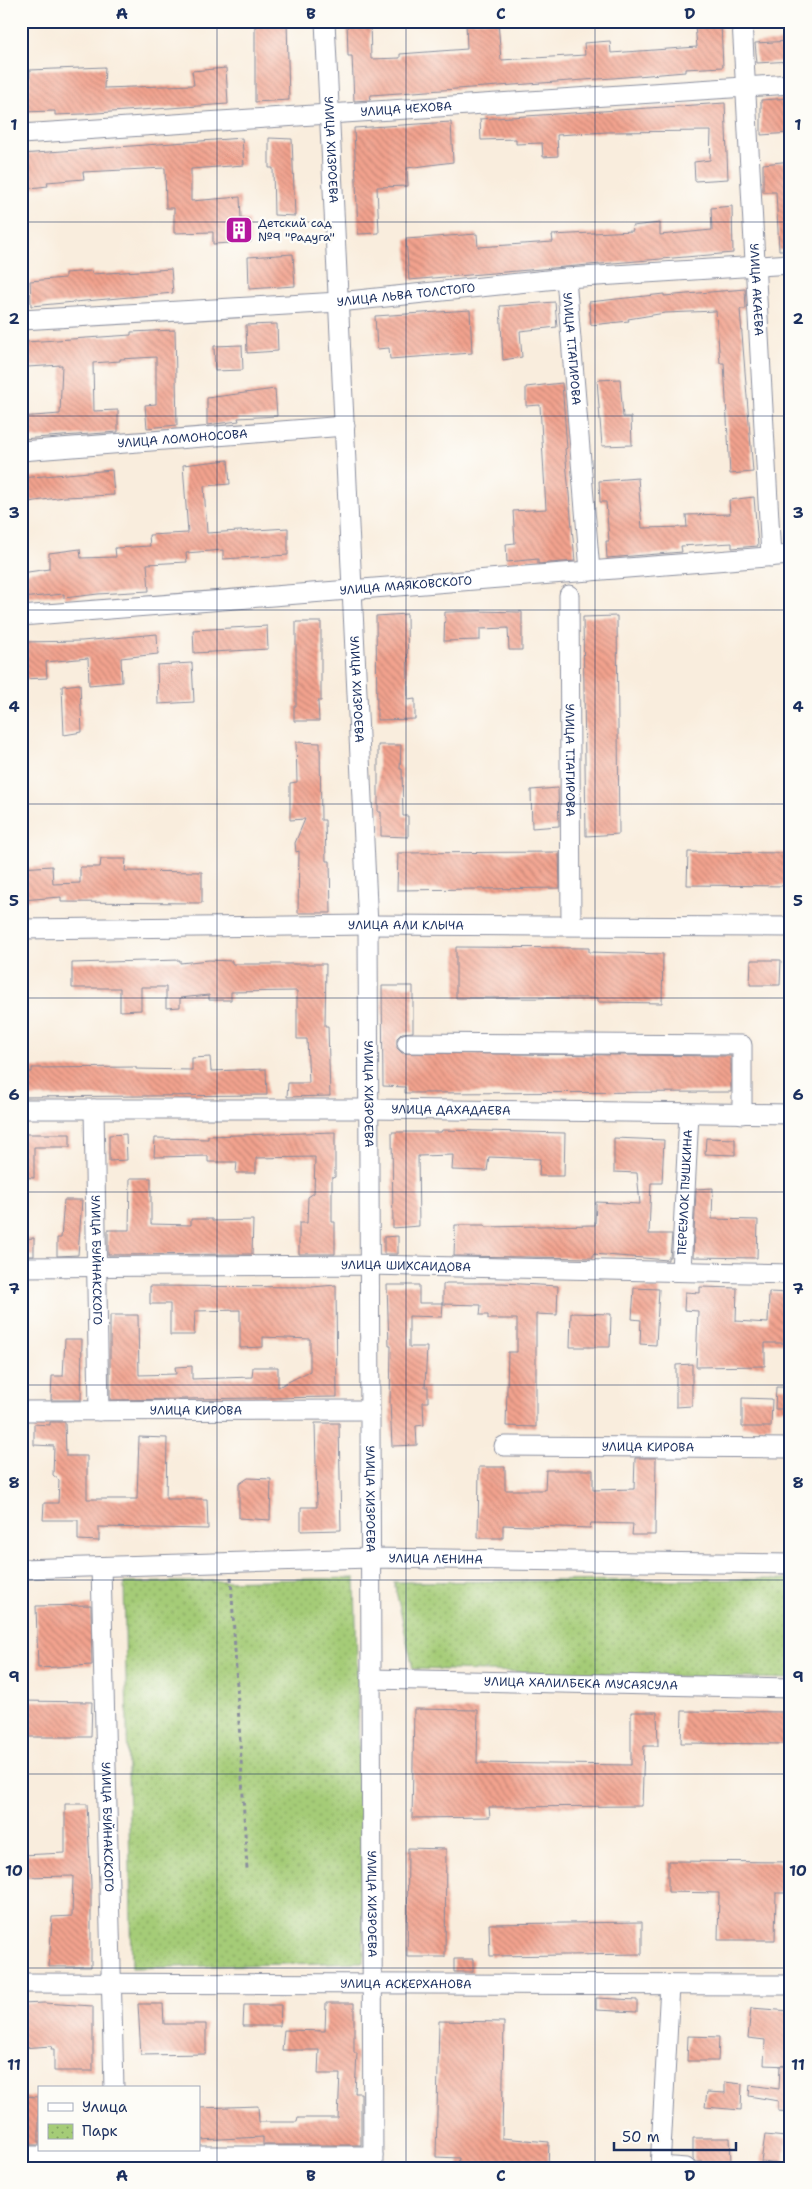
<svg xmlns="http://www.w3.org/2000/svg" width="812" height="2189" viewBox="0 0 812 2189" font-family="'Shantell Sans',sans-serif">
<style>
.park{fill:url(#park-dots);stroke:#607e6a}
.building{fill:url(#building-back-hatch)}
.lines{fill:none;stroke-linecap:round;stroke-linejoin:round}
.street-casing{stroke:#8a8e9e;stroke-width:21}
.path{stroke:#8a8e9e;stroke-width:3;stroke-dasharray:4 4;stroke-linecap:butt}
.street{stroke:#fff;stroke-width:19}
.grid{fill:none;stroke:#1b2f5e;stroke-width:1;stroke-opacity:0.55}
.labels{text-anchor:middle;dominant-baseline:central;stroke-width:5;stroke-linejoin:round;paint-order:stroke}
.street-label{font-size:12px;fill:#1b2f5e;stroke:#fdfcf7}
.poi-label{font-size:12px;fill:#1b2f5e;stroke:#fdfcf7;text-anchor:start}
.neatline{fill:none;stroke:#1b2f5e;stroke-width:2}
.grid-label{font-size:16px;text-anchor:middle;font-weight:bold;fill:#1b2f5e}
</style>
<defs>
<pattern id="park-dots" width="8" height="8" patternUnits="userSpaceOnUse" patternTransform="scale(1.25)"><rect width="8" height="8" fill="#a5cc77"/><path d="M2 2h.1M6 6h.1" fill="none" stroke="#86a665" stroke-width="1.8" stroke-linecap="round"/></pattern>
<pattern id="building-back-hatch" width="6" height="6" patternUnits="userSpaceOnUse" patternTransform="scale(1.25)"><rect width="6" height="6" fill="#f3a38e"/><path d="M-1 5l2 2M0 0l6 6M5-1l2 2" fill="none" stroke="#c48577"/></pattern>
</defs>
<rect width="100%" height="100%" fill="#fdfcf7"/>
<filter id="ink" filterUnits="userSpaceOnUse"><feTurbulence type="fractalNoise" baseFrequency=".02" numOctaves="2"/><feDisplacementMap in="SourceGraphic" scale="10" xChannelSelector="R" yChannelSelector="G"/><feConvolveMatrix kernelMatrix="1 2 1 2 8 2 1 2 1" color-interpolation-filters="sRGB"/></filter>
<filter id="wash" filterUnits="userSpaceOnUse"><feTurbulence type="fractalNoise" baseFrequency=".0096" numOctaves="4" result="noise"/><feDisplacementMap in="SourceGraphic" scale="20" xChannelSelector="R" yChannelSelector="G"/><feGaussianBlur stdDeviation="1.12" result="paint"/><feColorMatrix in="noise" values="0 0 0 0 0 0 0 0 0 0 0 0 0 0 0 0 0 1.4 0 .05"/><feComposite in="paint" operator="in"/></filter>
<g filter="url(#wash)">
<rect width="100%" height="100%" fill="#f9eddd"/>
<path class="park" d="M355 1578 364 1962 132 1968 124 1583Z
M791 1579V1679L413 1669 394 1582Z"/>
<g id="blocks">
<path class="building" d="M258 21H287L289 100 255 102V26H258Z
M347 21H370L371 59 400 58V54L467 49 466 22 498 21 501 60 585 55 584 43 610 41 611 53 697 47 695 25 721 23 723 67 685 69V72L613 78 371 95 370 100 354 101 352 56H348Z
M791 41V61L757 63 755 43Z
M105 67 104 88 194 85 192 71 226 68 228 104 82 114 55 115V111L21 112V94L29 93 30 70Z
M791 98V133L761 135V100Z
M725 103 728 179 695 181 694 162 710 160 711 131 607 132 557 135 558 156 543 157 542 143 516 144V139L481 140 480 119Z
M451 122 453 162 407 168 408 186 377 187 379 233 358 234 354 128Z
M242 138 244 165 191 169V201L240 197 241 219H249L251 242 213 244V232L174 233V208H166L165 168 83 172 84 179 47 182 48 186 21 189V154Z
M269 138 292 139 295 216 274 215 273 168H269Z
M791 161V250H779L776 192H763V164Z
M732 206 733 253 409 280 406 239 477 234 478 247 553 242 552 235 633 231 632 226 660 223V235L712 230 711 208Z
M293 254 295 286 249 289 248 257Z
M171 269 173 293 31 306 30 281 65 278V273L92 271V274Z
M745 289 746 309H740L753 472 730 474 724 363H720L716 311 665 313 628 319 629 321 591 325 589 302 664 294V296Z
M555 302 557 327 520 331 522 357 503 360 500 306Z
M470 310 472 353 390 359 389 348 377 349 375 316Z
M277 324 278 351 247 353 246 325Z
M175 330 177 425 147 428 145 405 156 404V357L120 359V361L93 363 94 411 118 410V432L21 439V417L60 414 62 365 27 367 26 342 131 335V332Z
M242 345 243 370 215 371 214 346Z
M620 379 623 417H631L632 445 602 446 597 380Z
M562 383 567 448 565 449 575 561 538 564V559L507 562 506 544 515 543 513 511 546 509 540 405 526 406V387Z
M275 389 277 416 238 418 239 421 207 425V398Z
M228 460 230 484 204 486 207 533 288 528V555L223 559V550L186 553 187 562 147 564 149 591 98 594 64 598V594L21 598V573L49 569V553L80 549 81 558 116 557 115 548 150 546 149 535 188 533 183 465Z
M112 470 114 495 64 497 21 503V478Z
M638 478 642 528 687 527 686 515 730 514 729 500 754 497 758 546 732 548V543L681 546 682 552 607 558 606 541H609L606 502H600L599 481Z
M480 611 522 612V650H509L508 628 480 629V640L444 641 445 612Z
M407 614 408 700 415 699V719L377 720 376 616Z
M617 616 619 834 586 836 583 617Z
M296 622H321V701H318L319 721H294V706H296Z
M267 626 268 649 194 653 193 630Z
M157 634 158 654 121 658 122 682 89 685 88 658 46 662 47 678 21 679V642L82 641Z
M192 663 194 702 158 704 157 665Z
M80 684 82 732 64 735 62 686Z
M296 742 320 743 321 820H325L326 861H330L331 913H298L299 851 296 852 295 843 305 819 290 820V783L297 782Z
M378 745H401L400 769H402L403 816H408V837L381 836V812H378Z
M558 788 559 826 532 828 531 790Z
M559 852 560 888 397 890 398 853Z
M688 852 791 853V886L687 885Z
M101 859H126L125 871 202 872V903L61 902V897L21 900V868L52 866 53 884 80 883V867H100Z
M456 947 589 948V952L663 954 662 1003 598 1002V998H456Z
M180 960V963L209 960 232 961V964H326L325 1026H328L330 1096 287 1097 288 1083H309L307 1039H297V991L231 992V1000H209V995L180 998V1007L166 1008V987H141V1010L120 1011V988H72V963Z
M751 960H781L780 985H750Z
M382 986H413V1032L402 1033 397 1038V1048L402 1053 731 1056V1092L405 1093V1087L383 1086Z
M210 1057 211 1071 266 1069 267 1095 21 1097V1072H32V1068L136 1067V1069L192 1070V1058Z
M442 1130 565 1133 564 1176H539L540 1159 489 1157 487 1171 452 1170 453 1155 418 1156 419 1226 393 1228 392 1132H441Z
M335 1132V1177L332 1178V1222H335V1254H299V1223H307L308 1197 314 1193 315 1157 256 1158V1173H236L237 1162H208V1156L154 1157 155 1138 208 1139V1136Z
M21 1134H70V1147H34V1178L21 1177Z
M126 1134 127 1160 109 1161V1135Z
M614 1138 664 1140 662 1183H651L649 1234H672L670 1257H668V1260L593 1254V1258L454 1256 455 1225H485V1227L595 1225 596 1202 640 1204 637 1173 614 1172Z
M706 1138 735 1139V1155L705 1154Z
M130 1178H151V1224L191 1225V1219H212V1221L253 1220 252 1254 108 1255V1230H129Z
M713 1188 712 1219 758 1220 757 1258 693 1257 696 1189Z
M64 1200H82L78 1255 57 1256V1238H61Z
M398 1236V1254H384V1237Z
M34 1238V1256H21V1239Z
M446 1283H502L558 1286 557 1315 536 1314V1427L506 1426 508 1352H517V1319H488V1315H480L481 1305 443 1304V1285Z
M336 1285 337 1397 110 1400V1315H138L139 1375 176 1374 175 1367 192 1366V1379L252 1377 253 1367H278V1387L310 1371V1339L263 1337V1347L240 1348V1310L195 1311 194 1335H170V1304H150V1286L312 1287Z
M387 1285H419V1303H443L442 1317 409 1316V1347H427L425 1387H428V1402H423L424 1425 416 1426 417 1445 392 1446 390 1402 391 1346H389Z
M700 1287 737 1288 736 1321 768 1323 769 1292 791 1293V1343H765V1366L696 1367 698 1311 684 1310 685 1292 700 1293Z
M634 1288 659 1289 656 1345 640 1344 641 1320 632 1319Z
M571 1313 611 1314 610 1347H570Z
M65 1339H82L81 1400H51L52 1376H63Z
M692 1364V1406L676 1407V1365Z
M776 1387H791V1409H775Z
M742 1398 772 1399 771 1427H742Z
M50 1422H65L66 1456H87V1499H137L139 1437 167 1438 166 1499H207L208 1529 99 1527V1541L78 1540V1520H43L44 1503H58L59 1480 53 1475 54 1446 34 1445V1424L50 1425Z
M315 1423H339L341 1530 301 1531V1507H317Z
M635 1458H656L655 1535H632L633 1524 591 1523 590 1528 503 1525V1538H478L479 1467H505V1490H545L546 1470H593V1490L634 1489Z
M248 1478 271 1479 270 1520 239 1518V1484Z
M91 1605 92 1665 38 1668 36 1606Z
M21 1701 92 1702 91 1737H21Z
M414 1709 478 1710 477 1763 631 1765V1712H657L658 1746H644L642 1806 489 1807 490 1817 412 1818Z
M682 1711 791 1712V1744L681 1743Z
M65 1804H87L91 1884V1967H49L52 1917 72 1916 73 1876 21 1877V1855L65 1853Z
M408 1848 446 1849 445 1957H407Z
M668 1861 791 1862V1893H776L775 1940H718L719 1893 668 1892Z
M642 1922V1954L490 1956 489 1924Z
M454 1959H473V1972H454Z
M596 1998 637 2000V2012L596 2010Z
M44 2003 93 2006V2071H54V2049H51L52 2046 21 2048V2004Z
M326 2003H354V2053H357L355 2093H361V2145H263V2137L199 2140V2108L258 2106 259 2122H297L298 2118H338L340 2074H318L319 2050H282L284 2030 325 2031Z
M138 2004H163L164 2024H206V2054L141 2055Z
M244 2005H281L280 2026H243Z
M751 2008 791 2011V2112L778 2111V2101L749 2096 750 2085 779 2089 780 2066H789L764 2065 765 2040 748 2038Z
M439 2021 504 2022 502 2138 549 2142 548 2168H458L459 2158 436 2157Z
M688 2036 719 2037 718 2061H687Z
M725 2082 742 2084 741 2110 705 2107 707 2092 725 2093Z
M22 2096 39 2097V2145H23Z
M765 2135 786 2137 783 2164 761 2162Z
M693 2138H730L731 2162H695L693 2159Z"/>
</g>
</g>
<g filter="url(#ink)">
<use href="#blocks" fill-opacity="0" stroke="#8a8e9e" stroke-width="1"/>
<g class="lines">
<g class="street-casing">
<g id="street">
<path id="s1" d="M325 21 368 925 373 2168"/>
<path id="s2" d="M742 21 771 557"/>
<path id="s3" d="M21 134 791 84"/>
<path id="s4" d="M566 278 590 571"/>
<path id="s5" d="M21 320 339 302 566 278 791 264"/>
<path id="s6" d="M21 451 345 426"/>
<path id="s7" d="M569 595 571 925"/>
<path id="s8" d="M21 616 791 555"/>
<path id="s9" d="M21 929 368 925 791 927"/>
<path d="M407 1043 742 1045V1114"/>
<path id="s10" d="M21 1109H369L791 1114"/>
<path id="s11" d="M94 1109 99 1411"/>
<path id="s12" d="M21 1267 369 1265 791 1274"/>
<path id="s13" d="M681 1271 689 1113"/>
<path id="s14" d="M21 1411 370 1410"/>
<path id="s15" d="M504 1446 791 1448"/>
<path id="s16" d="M101 1567 114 2088"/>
<path id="s17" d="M21 1569 370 1558 791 1564"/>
<path id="s18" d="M371 1679 791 1688"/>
<path id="s19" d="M21 1983 791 1985"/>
<path d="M21 2156H373"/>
<path d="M660 2166 686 2168"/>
<path d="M660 2168 670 1985"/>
</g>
</g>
<path class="path" d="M231 1577 247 1869"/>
<use href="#street" class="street"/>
</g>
</g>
<path class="grid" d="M217 21V2168M406 21V2168M595 21V2168M21 222H791M21 416H791M21 610H791M21 804H791M21 998H791M21 1192H791M21 1385H791M21 1580H791M21 1774H791M21 1968H791"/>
<defs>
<g id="building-square" transform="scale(1.4375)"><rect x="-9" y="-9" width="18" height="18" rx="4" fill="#b5179e" stroke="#fdfcf7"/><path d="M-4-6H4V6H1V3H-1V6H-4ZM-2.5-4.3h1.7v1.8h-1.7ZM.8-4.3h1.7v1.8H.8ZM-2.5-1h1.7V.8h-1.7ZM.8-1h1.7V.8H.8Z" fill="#fff"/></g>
</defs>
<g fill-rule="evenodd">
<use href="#building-square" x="239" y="230"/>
</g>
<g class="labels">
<g class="street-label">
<text stroke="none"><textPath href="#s3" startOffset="386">УЛИЦА ЧЕХОВА</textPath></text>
<text stroke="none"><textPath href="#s1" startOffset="129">УЛИЦА ХИЗРОЕВА</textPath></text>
<text stroke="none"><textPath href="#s2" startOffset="269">УЛИЦА АКАЕВА</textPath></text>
<text stroke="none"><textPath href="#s5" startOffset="386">УЛИЦА ЛЬВА ТОЛСТОГО</textPath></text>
<text stroke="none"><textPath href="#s4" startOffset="71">УЛИЦА Т.ТАГИРОВА</textPath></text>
<text stroke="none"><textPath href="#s6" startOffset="162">УЛИЦА ЛОМОНОСОВА</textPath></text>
<text stroke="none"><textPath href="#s8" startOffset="386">УЛИЦА МАЯКОВСКОГО</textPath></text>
<text stroke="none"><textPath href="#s1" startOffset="669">УЛИЦА ХИЗРОЕВА</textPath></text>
<text stroke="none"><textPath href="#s7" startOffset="165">УЛИЦА Т.ТАГИРОВА</textPath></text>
<text stroke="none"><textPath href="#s9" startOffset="385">УЛИЦА АЛИ КЛЫЧА</textPath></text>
<text stroke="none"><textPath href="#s1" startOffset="1074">УЛИЦА ХИЗРОЕВА</textPath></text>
<text stroke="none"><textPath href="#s10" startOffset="430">УЛИЦА ДАХАДАЕВА</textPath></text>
<text stroke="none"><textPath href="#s13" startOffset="79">ПЕРЕУЛОК ПУШКИНА</textPath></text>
<text stroke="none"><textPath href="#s11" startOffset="151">УЛИЦА БУЙНАКСКОГО</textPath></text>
<text stroke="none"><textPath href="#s12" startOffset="385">УЛИЦА ШИХСАИДОВА</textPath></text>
<text stroke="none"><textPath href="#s14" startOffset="175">УЛИЦА КИРОВА</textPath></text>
<text stroke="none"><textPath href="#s15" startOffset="144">УЛИЦА КИРОВА</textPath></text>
<text stroke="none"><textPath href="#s1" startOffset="1479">УЛИЦА ХИЗРОЕВА</textPath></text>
<text stroke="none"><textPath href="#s17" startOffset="415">УЛИЦА ЛЕНИНА</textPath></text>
<text stroke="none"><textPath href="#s18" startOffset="210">УЛИЦА ХАЛИЛБЕКА МУСАЯСУЛА</textPath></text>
<text stroke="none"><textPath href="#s16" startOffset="260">УЛИЦА БУЙНАКСКОГО</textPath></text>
<text stroke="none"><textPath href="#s1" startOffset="1884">УЛИЦА ХИЗРОЕВА</textPath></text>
<text stroke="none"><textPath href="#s19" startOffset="385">УЛИЦА АСКЕРХАНОВА</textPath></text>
</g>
<g class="poi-label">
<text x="258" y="223">Детский сад<tspan x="258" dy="14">№9 "Радуга"</tspan></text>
</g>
</g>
<rect width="812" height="2189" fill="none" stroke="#fdfcf7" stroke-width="55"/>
<rect x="38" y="2086" width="162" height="65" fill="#fdfcf7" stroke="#a3aaba"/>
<rect x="48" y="2103" width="25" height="8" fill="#ffffff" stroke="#a3aaba"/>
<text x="82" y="2112" font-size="15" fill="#1b2f5e">Улица</text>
<rect x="48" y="2124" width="25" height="15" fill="url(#park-dots)" stroke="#a3aaba"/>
<text x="82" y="2136" font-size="15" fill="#1b2f5e">Парк</text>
<path d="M614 2142v8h122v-8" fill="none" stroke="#1b2f5e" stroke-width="2.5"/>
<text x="622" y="2142" font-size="15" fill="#1b2f5e" stroke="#fdfcf7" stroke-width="4" paint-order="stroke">50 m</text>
<rect x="28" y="28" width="756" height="2134" class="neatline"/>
<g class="grid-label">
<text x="122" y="19">A</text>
<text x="311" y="19">B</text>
<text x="501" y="19">C</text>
<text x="690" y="19">D</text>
<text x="14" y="130">1</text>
<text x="798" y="130">1</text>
<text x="14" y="324">2</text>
<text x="798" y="324">2</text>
<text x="14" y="518">3</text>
<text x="798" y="518">3</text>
<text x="14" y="712">4</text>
<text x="798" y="712">4</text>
<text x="14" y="906">5</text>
<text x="798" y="906">5</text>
<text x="14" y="1100">6</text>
<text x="798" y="1100">6</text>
<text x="14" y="1294">7</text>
<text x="798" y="1294">7</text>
<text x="14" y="1488">8</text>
<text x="798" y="1488">8</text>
<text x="14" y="1682">9</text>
<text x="798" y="1682">9</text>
<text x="14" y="1876">10</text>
<text x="798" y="1876">10</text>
<text x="14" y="2070">11</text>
<text x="798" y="2070">11</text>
<text x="122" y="2181">A</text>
<text x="311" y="2181">B</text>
<text x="501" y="2181">C</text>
<text x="690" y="2181">D</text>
</g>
</svg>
